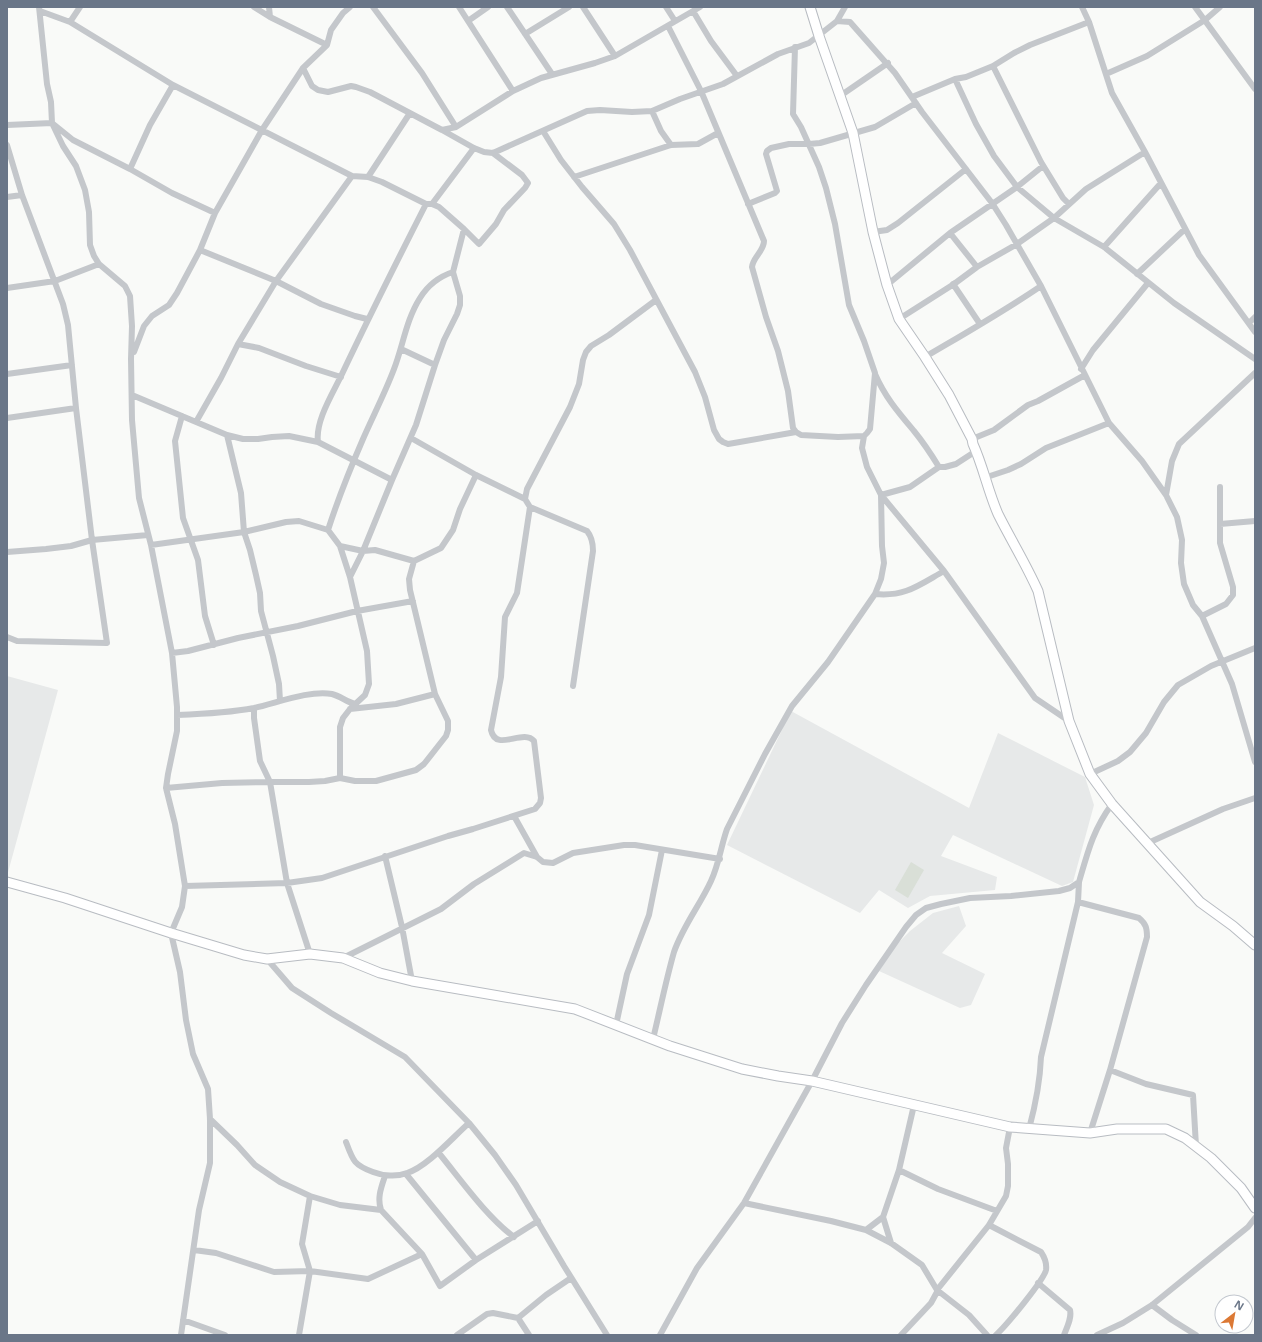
<svg xmlns="http://www.w3.org/2000/svg" width="1262" height="1342" viewBox="0 0 1262 1342" font-family="'Open Sans',sans-serif">
<style>
.built{fill:#e7e9e9}
.park{fill:#d9dfd7}
.lines{fill:none;stroke-linecap:round;stroke-linejoin:round}
.secondary-casing{stroke:#b8bcc2;stroke-width:11}
.street{stroke:#c4c7cb;stroke-width:6}
.secondary{stroke:#fff;stroke-width:9}
</style>
<rect width="100%" height="100%" fill="#f9faf8"/>
<path class="built" d="M7 676 58 690 7 876Z
M791 711 969 808 998 733 1085 777 1094 805 1073 882 1062 886 953 835 941 856 997 877 995 890 930 896 908 908 879 890 860 913 727 845Z
M959 906 966 926 942 953 985 974 971 1005 960 1008 879 971 896 945 910 931 933 913Z"/>
<path class="park" d="M911 862 924 870 908 898 895 890Z"/>
<g class="lines">
<g class="secondary-casing">
<path id="secondary" d="M810 7 819 36 853 133 873 232 887 285 899 319 925 357 949 395 972 439 973 444C983 466 988 491 998 514 1011 540 1026 564 1038 591L1069 721 1090 774 1112 804 1200 902 1233 926 1255 945
M7 882 65 898 171 933 244 955 267 959 310 954 343 958 380 973 412 981 575 1009 670 1046 742 1069 778 1076 812 1081 1010 1127 1090 1133 1117 1129H1166L1185 1138 1211 1158 1241 1188 1255 1208"/>
</g>
<path class="street" d="M39 7 47 84 51 102 52 123 63 146 76 166 85 190 89 212 90 245 94 256 99 264 125 286 130 296 132 326 131 359 132 420 139 498 151 545 172 653 177 707V731L168 774 166 788 175 824 185 886 182 907 171 933 180 972 186 1020 193 1054 208 1089 210 1119V1163L199 1210 181 1335
M254 7 270 17 327 45
M269 7 270 17
M373 7 422 73 456 127
M459 7 513 91
M507 7 552 74
M583 7 615 56
M666 7 675 21
M845 7 837 21 850 22 895 73 922 112 992 203 1006 225 1041 286 1109 423 1142 461 1166 495 1177 517 1182 540 1181 563 1184 584 1193 605 1202 616 1232 684 1255 762
M1082 7 1089 22 1112 93 1145 152 1199 255 1255 332
M1195 7 1255 89
M40 11 70 22 173 85 352 176 368 177 382 182 426 204H432L474 148
M693 11 711 41 737 76
M468 21 488 7
M70 22 80 7
M668 26 701 91 764 241C764 251 753 257 752 267L766 317 778 351 788 391 793 428 796 432 801 435 838 437 864 436 867 433 870 429 875 373 864 341 849 305 835 224 826 188 819 167 801 127 793 114 795 47
M525 34 569 7
M993 66 1041 162 1063 198 1069 204
M303 68 312 86 318 90 328 92 351 86 356 87 370 92 442 130 474 148 484 152 493 153 587 111 600 110 632 112 652 111 680 99 723 84 778 54 809 43 837 21
M1106 74 1147 56 1205 20 1220 7
M955 79 976 124 994 156 1017 187 1054 218 1104 247 1174 303 1255 359
M840 96 888 63
M912 97 955 79 966 77 993 66 1014 53 1030 45 1089 22
M652 111 661 131 671 145
M7 125 52 123 73 140 130 169 172 193 215 213
M442 130 456 127 513 91 541 78 595 63 615 56 700 7
M543 131 561 160 582 187 614 224 630 250 695 372 705 397 714 430 719 439 723 442 728 444 734 443 796 432
M7 145 22 195 63 304 68 325 76 408 92 540 107 643 17 641 7 637
M130 169 150 125 173 85
M368 177 410 113
M574 177 671 145 698 144 718 133
M7 197 22 195
M748 204 775 193 777 191 766 154 767 151 771 148 789 144H809L820 143 875 127 916 103
M464 229 479 244 496 224 504 210 525 188 528 183 522 175 493 153
M873 232 887 230 898 223 966 169
M950 233 977 267
M1104 247 1161 183
M200 250 276 281 321 304 355 316 367 319
M1137 274 1185 229
M953 284 980 324
M887 285 950 233 1017 187 1043 166
M7 288 55 281 99 264
M899 319 954 284 977 267 1017 244 1054 218 1086 189 1145 152
M1249 323 1255 317
M238 344 259 348 306 366 341 377
M401 349 435 365
M134 352 144 326 152 316 169 305 177 293 200 250 215 213 262 130 303 68 327 45 331 30 343 13 350 7
M925 357C964 334 1003 312 1041 286
M1081 369 1093 350 1148 283
M7 374 72 365
M875 374C885 397 898 412 914 431 923 442 931 454 939 467
M132 395 227 435 243 439H258L272 437 289 436 318 442 392 480
M182 416 175 441 183 518 198 560 205 616 214 645
M7 418 76 408
M196 422 221 378 238 344 276 281 352 176
M227 435 241 493 244 532 250 550 256 575 260 593 261 611 273 656 279 684 280 701
M864 436 862 448 867 467 881 495 944 571 1035 698 1069 721
M411 438 476 475 525 499 530 507 587 531C592 537 593 543 593 551L573 686
M972 439 994 430 1028 405 1038 401 1085 375
M318 442C315 421 333 393 342 374 369 317 397 261 426 204
M984 478 1008 470 1021 464 1046 448 1109 423
M881 495 910 487 939 467H945L956 464 976 451
M1166 495 1172 461 1179 444 1255 373
M525 499 527 489 570 407 579 384 583 360 586 352 591 346 609 335 656 300
M1220 524 1255 521
M328 530C338 499 350 469 363 439 373 416 385 393 394 369 403 346 406 320 420 298 428 285 438 277 453 272
M151 545 244 532 286 522 299 521 328 530 340 546 363 551 375 550 414 561
M340 546 350 577
M7 552 46 549 71 546 92 540 148 535
M875 594C905 597 919 585 944 571
M1202 616 1226 604 1233 595V587L1220 543V487
M172 653 188 651 238 638 298 626 357 611 413 601
M254 708V718L260 761 270 782 287 883 310 954
M350 709 396 704 435 694
M177 715C203 714 228 713 254 708 277 703 309 690 332 694 340 696 347 702 355 704
M1090 774 1118 761 1130 752 1146 733 1164 702 1178 685 1211 666 1255 648
M340 778V727L343 718 350 709 365 695 369 684 367 651 350 577 363 551 392 480 416 425 435 365 444 340 457 314 460 305V296L453 272 464 229 439 207 432 204
M166 788 222 783 270 782H309L325 781 340 778 355 781H376L416 770 424 764 446 736 448 730V721L435 694 410 590 409 579 414 561 441 548 453 530 460 509 476 475
M514 816 537 857
M1148 843 1223 809 1255 798
M385 856 402 927 412 981
M185 886 287 883 322 878 448 836 473 829 535 809 540 803 541 798 534 741C523 728 496 753 491 730L501 677 505 617 517 593 530 507
M1078 902 1139 918C1146 924 1147 928 1147 937L1110 1070 1090 1133
M343 958 441 909 474 884 524 853 537 857 543 862 553 863 573 853 624 845H635L720 859
M267 959 292 988 331 1013 405 1057 469 1123 495 1155 516 1185 564 1266 607 1335
M616 1025 627 974 649 915 662 850
M653 1039C660 1010 666 980 674 952 683 926 700 905 711 881 719 864 721 846 727 829L765 754 792 706 828 662 875 594 881 579 884 563 882 546 881 495
M1110 1070 1146 1084 1193 1095 1196 1146
M210 1119 237 1145 255 1165 280 1182 310 1196
M1029 1129C1036 1103 1040 1083 1041 1057L1078 902 1079 882
M346 1142C353 1161 354 1165 373 1172 383 1176 397 1177 407 1173 427 1167 453 1137 469 1123
M438 1152C461 1180 486 1216 514 1237
M899 1170 938 1189 997 1211
M406 1174 476 1260
M385 1176C381 1188 377 1198 381 1210L422 1254 440 1286 476 1260 538 1221
M744 1203 831 1221 866 1230 891 1243 922 1265 937 1290 969 1315 987 1335
M883 1217 891 1243
M989 1225 1041 1252C1045 1258 1047 1263 1046 1270 1044 1280 1006 1326 996 1335
M866 1230 883 1217 899 1170 914 1105
M194 1250 216 1253 274 1272 310 1271 368 1279 422 1254
M1038 1283 1070 1310C1072 1318 1067 1327 1064 1335
M1152 1305 1172 1320 1196 1335
M518 1318 546 1295 571 1278
M518 1318 529 1335
M183 1320 225 1335
M299 1335 310 1271 302 1244 310 1196 340 1205 381 1210
M457 1335 487 1314 493 1313 518 1318
M660 1335 697 1268 744 1203 812 1081 842 1023 866 985 906 927 916 915 926 908 941 904 970 898 1011 896 1059 891 1070 888 1079 882C1088 851 1093 830 1112 804
M901 1335 931 1303 937 1292V1290L989 1225 1006 1196 1008 1186V1164L1006 1148 1010 1127
M1097 1335 1123 1323 1152 1305 1248 1227 1255 1218"/>
<use href="#secondary" class="secondary"/>
</g>
<rect width="1262" height="1342" fill="none" stroke="#6a7688" stroke-width="16"/>
<g transform="translate(1234 1314) rotate(31)"><circle r="19" fill="#ffffff" stroke="#c3c8cf"/>
<path d="M0-3L7 15L0 10L-7 15Z" fill="#dc7935"/>
<text y="-6" font-size="11" font-weight="bold" text-anchor="middle" fill="#6a7688">N</text>
</g>
</svg>
